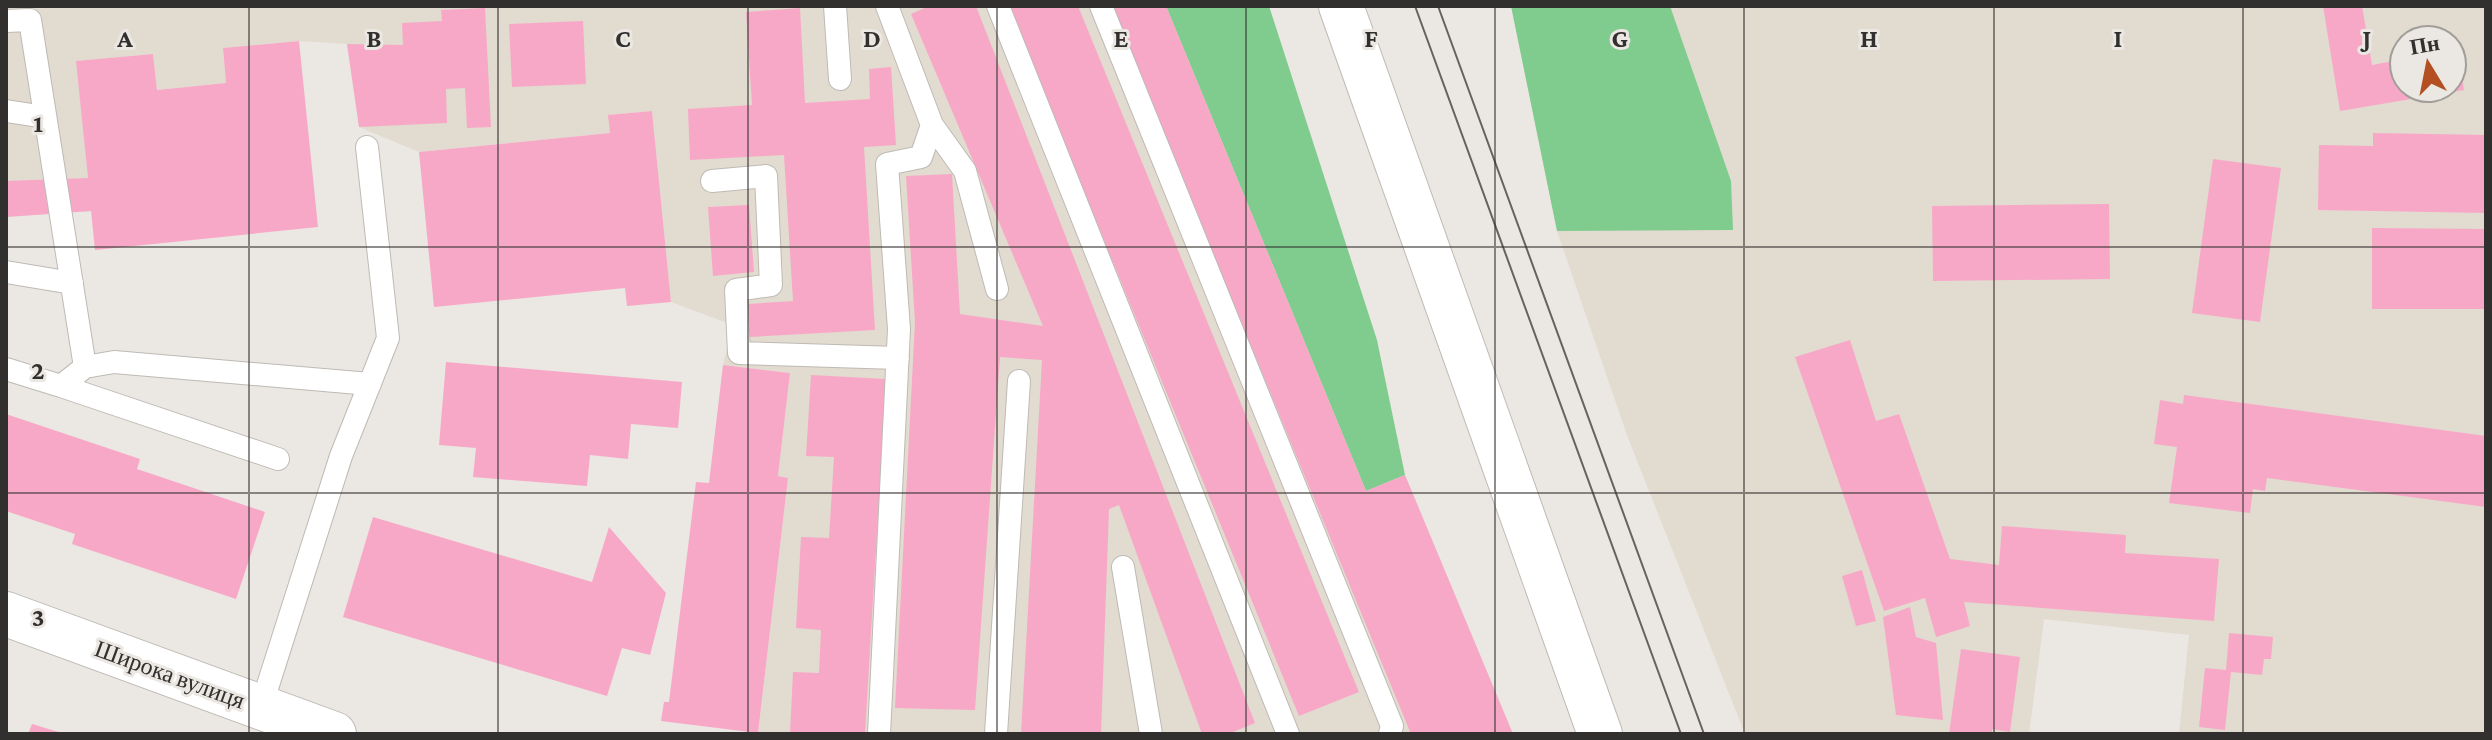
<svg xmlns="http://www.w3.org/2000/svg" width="2492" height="740" viewBox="0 0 2492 740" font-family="'Crimson Pro',serif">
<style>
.built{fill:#e2dbcf;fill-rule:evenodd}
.green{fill:#7fcc8e}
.building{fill:#f8a8c7}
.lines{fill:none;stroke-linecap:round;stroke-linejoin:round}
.service-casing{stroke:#bebab5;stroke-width:24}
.minor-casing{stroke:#bebab5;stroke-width:46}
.tertiary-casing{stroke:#bebab5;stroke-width:46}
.service{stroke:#fff;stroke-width:22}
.minor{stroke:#fff;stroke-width:44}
.tertiary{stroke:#fff;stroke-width:44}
.tram{stroke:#656360;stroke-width:2}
.grid{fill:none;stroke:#31302e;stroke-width:2;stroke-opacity:0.55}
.labels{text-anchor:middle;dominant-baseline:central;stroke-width:6;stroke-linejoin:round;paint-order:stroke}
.street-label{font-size:24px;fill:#31302e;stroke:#ebe7e2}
.grid-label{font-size:26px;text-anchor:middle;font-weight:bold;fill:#31302e;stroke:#ebe7e2;stroke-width:6;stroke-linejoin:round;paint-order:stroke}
</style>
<rect width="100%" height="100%" fill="#ebe7e2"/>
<path class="built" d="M6 6H1166L1366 491 1405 475 1513 734H758L788 478 778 476 790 373 723 365 733 325 671 302 652 111 609 115 610 133 419 152 359 127 347 44 299 41 223 48 226 83 157 90 153 54 77 61 91 211 6 217Z
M1511 6H2486V734H2179L2189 635 2044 619 2029 734H1745L1627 435 1557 231ZM2404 40H2452V88H2404Z"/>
<path class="green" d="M1166 6H1269L1377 340 1405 475 1366 491Z
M1511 6H1670L1731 181 1733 230 1557 231Z"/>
<path class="building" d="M929 6H976L1255 723 1228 734H1202L1119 505 1109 509 1101 734H1021L1042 360 1000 357 975 710 895 708 915 322 906 176 952 174 960 314 1043 326 911 14Z
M1008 6H1078L1359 692 1299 716Z
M1111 6H1166L1366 491 1405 475 1513 734H1411Z
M2323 6H2362L2372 65 2404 59V88H2452V51L2458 50 2464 90 2340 111Z
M485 8 491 127 467 128 465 88 446 89 447 123 359 127 347 44 403 45 402 23 442 21 441 10Z
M800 8 805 103 870 99 869 69 891 67 896 145 864 147 875 330 750 337 748 304 793 301 784 155 690 160 688 109 752 105 746 12Z
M583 21 586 84 512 87 509 24Z
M299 41 318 227 95 250 91 211 6 217V181L88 178 76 61 153 54 157 90 226 83 223 48Z
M652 111 671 302 627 306 625 288 434 307 419 152 610 133 608 115Z
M2373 133 2486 135V213L2318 210 2319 145 2373 146Z
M2213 159 2281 168 2260 322 2192 313Z
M2109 204 2110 279 1933 281 1932 206Z
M749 205 754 272 713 276 708 207Z
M2372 228 2486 229V309H2372Z
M1850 340 1876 421 1899 414 1950 559 1999 565 2002 526 2126 535 2125 553 2219 559 2214 621 1964 602 1970 626 1936 637 1925 598 1884 611 1795 357Z
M446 362 682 382 678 428 631 424 628 459 590 455 587 486 473 477 476 448 439 445Z
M723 365 790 373 778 476 788 478 758 733 661 721 664 702H669L696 482 709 483Z
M811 375 886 379 865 734H790L793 672 819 673 821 630 796 628 801 537 829 538 834 457 806 456Z
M2184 395 2486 436V507L2267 478 2265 491 2253 489 2250 513 2169 503 2177 447 2154 444 2160 400 2183 404Z
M6 414 140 459 137 469 265 512 236 599 72 544 75 534 6 511Z
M373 517 592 582 609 527 666 593 650 655 622 648 607 696 343 617Z
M1862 570 1876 621 1856 626 1842 576Z
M1910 607 1916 637 1936 643 1943 720 1896 715 1883 617Z
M2229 633 2273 637 2271 659H2264L2262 675 2231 672 2225 730 2199 727 2205 668 2226 670Z
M1961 649 2020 657 2010 732 1992 729V734H1949Z
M32 724 62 733V734H28Z"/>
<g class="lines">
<g class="service-casing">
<path id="service" d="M835 6 840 79
M998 6 1288 734
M1101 6 1392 726 1390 734
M6 21 30 20 85 367 61 386 6 369
M6 111 45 117
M932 125 965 171 997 289
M712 181 766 176 771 285 736 290 739 353 898 358
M6 272 72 283
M85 367 114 362 370 384
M61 386 278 459
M1123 567 1151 734
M261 707 341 456 388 338 367 147
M879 734 899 329 887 164 921 157 932 125 887 6
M996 734 1019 381"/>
</g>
<g class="minor-casing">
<path id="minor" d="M1341 6 1600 734"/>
</g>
<g class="tertiary-casing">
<path id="tertiary" d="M6 614 334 734"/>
</g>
<use href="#service" class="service"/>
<use href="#minor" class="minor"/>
<use href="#tertiary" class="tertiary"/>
<path class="tram" d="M1415 6 1681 734
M1438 6 1704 734"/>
</g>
<path class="grid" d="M249 6V734M498 6V734M748 6V734M997 6V734M1246 6V734M1495 6V734M1744 6V734M1994 6V734M2243 6V734M6 247H2486M6 493H2486"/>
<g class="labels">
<g class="street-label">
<text transform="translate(170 674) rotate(20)">Широка вулиця</text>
</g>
</g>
<g class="grid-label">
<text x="125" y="47">A</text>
<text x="374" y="47">B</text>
<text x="623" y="47">C</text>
<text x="872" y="47">D</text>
<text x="1121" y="47">E</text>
<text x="1371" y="47">F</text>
<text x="1620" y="47">G</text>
<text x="1869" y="47">H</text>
<text x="2118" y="47">I</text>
<text x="2367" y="47">J</text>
<text x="38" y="132">1</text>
<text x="38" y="379">2</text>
<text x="38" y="626">3</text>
</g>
<rect width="2492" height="740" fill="none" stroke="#31302e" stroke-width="16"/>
<g transform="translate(2428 64) rotate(350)"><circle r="38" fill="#ebe7e2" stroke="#a19e9a" stroke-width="2"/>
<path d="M0-6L14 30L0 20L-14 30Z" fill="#b44f21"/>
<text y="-12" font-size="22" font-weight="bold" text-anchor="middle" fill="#31302e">Пн</text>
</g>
</svg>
